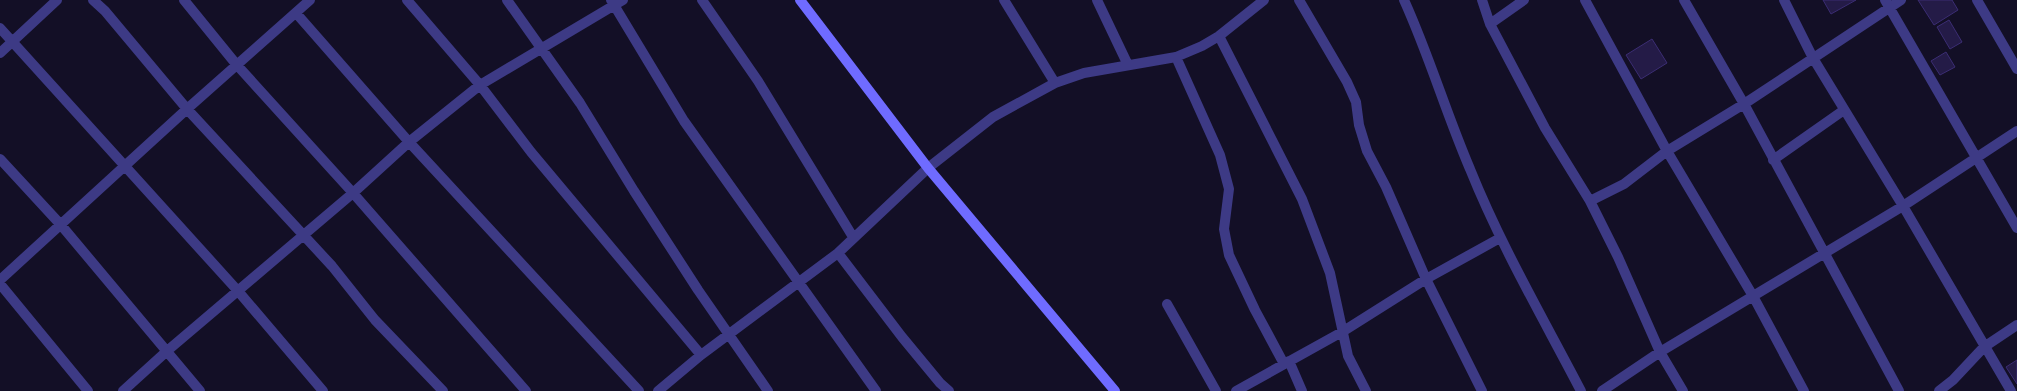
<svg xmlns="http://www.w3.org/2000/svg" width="2017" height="391" viewBox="0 0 2017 391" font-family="Mulish,sans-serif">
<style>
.building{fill:#241b47;stroke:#3b2d73}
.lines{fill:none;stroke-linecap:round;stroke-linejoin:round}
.street{stroke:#3d3a85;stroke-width:10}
.secondary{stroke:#6f6bff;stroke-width:10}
</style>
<rect width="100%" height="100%" fill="#130f26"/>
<path class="building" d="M1823 0H1856L1831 14Z
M1918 0H1952L1958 10 1934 25Z
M1949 20 1962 42 1950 49 1937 27Z
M1652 39 1667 63 1641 79 1626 55Z
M1946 52 1955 67 1940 75 1931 61Z
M2017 360V384L2006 367Z"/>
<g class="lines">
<path class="street" d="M93 0 105 11 187 109 332 266 375 320 443 391
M184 0 236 64 353 193 526 391
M407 0 480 85 531 152 701 355
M507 0 580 103 634 191 698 290 768 391
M611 0 684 121 876 391
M702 0 758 81 853 237
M1004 0 1055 83
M1097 0 1128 65
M1299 0 1347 82 1356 102 1359 125 1367 151 1386 187 1426 279 1482 391
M1404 0C1429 55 1446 113 1470 169 1501 246 1543 318 1581 391
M1482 0 1490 24 1545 128 1590 201 1618 257 1660 352 1683 391
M1585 0 1667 151 1753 296 1804 391
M1684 0 1744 104 1899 391
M1784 0 1813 58 1903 206 2011 391
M1885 0 2017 228
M1977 0 2017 69
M296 13 409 142 639 391
M1490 24 1524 0
M0 28 238 291 323 391
M1219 36 1302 199 1330 273 1348 356 1366 391
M0 53 57 0
M1176 57 1220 155 1229 189 1224 229 1229 255 1255 310 1284 364
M0 159 61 225 200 391
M1773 160 1844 110
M1590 201 1624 184 1667 151 1744 104 1901 0
M838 253 902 337 940 383 949 391
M0 280 187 109 310 0
M0 284 88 391
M1167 304 1216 391
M1289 361 1302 391
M123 391 167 351 353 193 409 142 480 85 623 0
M658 391 701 355 838 253 928 168 993 117 1055 83 1084 73 1176 57 1202 46 1219 36 1264 0
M1236 391 1342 332 1426 279 1500 238
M1602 391 1660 352 1903 206 2017 131
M1939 391 1953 380 1984 347 2017 325"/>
<path class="secondary" d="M800 0 928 168 1115 391"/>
</g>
</svg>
